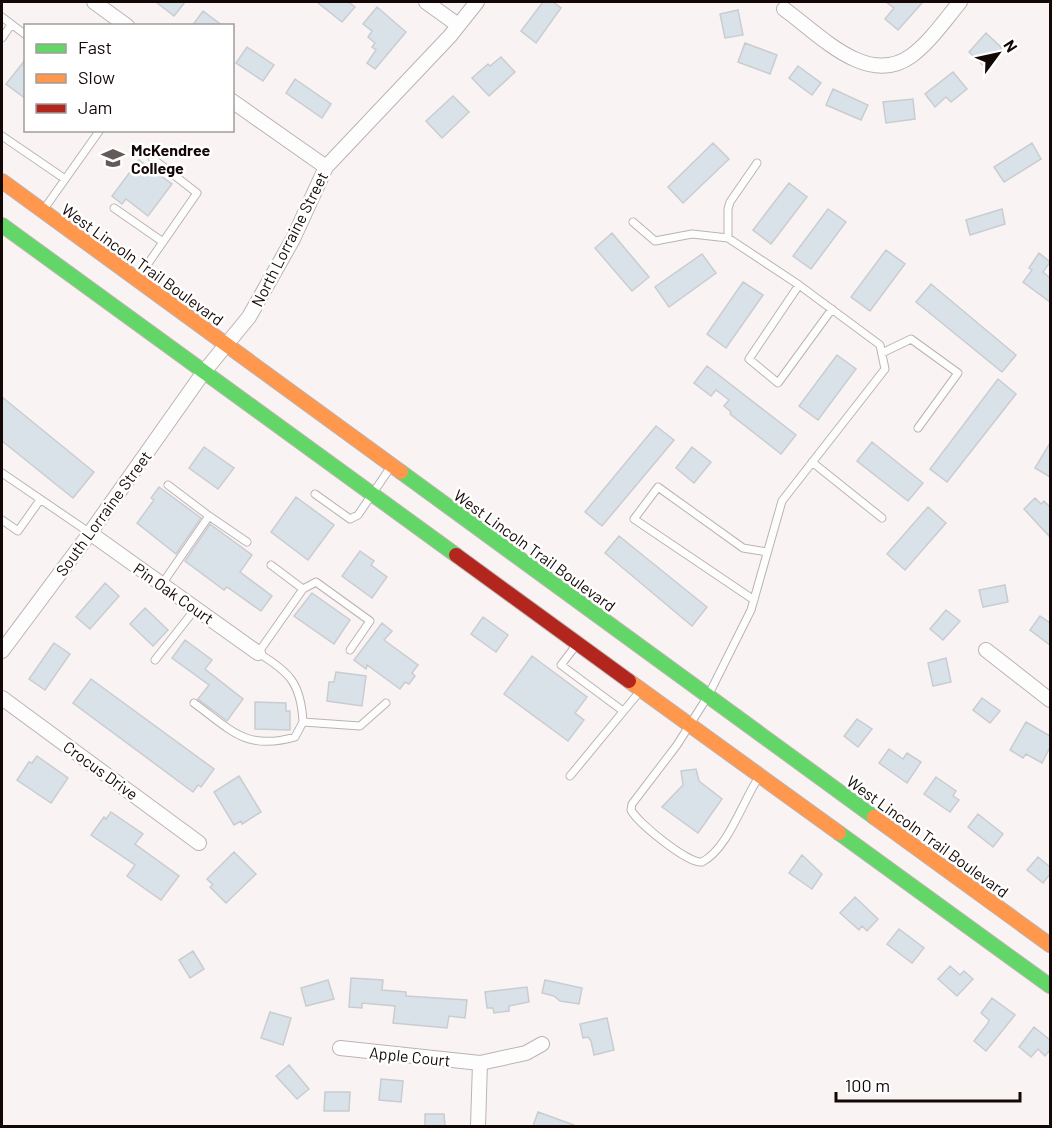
<svg xmlns="http://www.w3.org/2000/svg" width="1052" height="1128" viewBox="0 0 1052 1128" font-family="Barlow,sans-serif">
<style>
.building{fill:#dae2e9;stroke:#c9ccd0;stroke-width:1.5}
.lines{fill:none;stroke-linecap:round;stroke-linejoin:round}
.lane-casing{stroke:#bcb3b1;stroke-width:9}
.street-casing{stroke:#bcb3b1;stroke-width:16}
.fast-casing{stroke:#bcb3b1;stroke-width:16}
.slow-casing{stroke:#bcb3b1;stroke-width:16}
.jam-casing{stroke:#bcb3b1;stroke-width:16}
.lane{stroke:#fefdfd;stroke-width:7}
.street{stroke:#fefdfd;stroke-width:14}
.fast{stroke:#63d668;stroke-width:14}
.slow{stroke:#ff974d;stroke-width:14}
.jam{stroke:#b3261e;stroke-width:14}
.labels{text-anchor:middle;dominant-baseline:central;stroke-width:5;stroke-linejoin:round;paint-order:stroke}
.poi-label{font-size:16px;font-weight:bold;fill:#140806;stroke:#fff;text-anchor:start}
.street-label{font-size:16px;fill:#140806;stroke:#fff}
</style>
<rect width="100%" height="100%" fill="#f9f4f3"/>
<path class="building" d="M156 2H185L174 16Z
M317 2H348L355 7 342 22Z
M543 2H553L561 8 536 43 521 31Z
M886 2H923L898 30 885 19 894 8Z
M377 7 406 32 375 69 367 63 376 50 372 47 375 43 368 37 372 31 363 24Z
M738 10 743 35 725 38 720 14Z
M203 11 223 26H192Z
M986 33 1002 48 985 67 969 52Z
M745 43 777 55 770 74 738 62Z
M247 47 274 65 263 81 236 63Z
M501 57 515 72 489 96 472 78 488 64 490 66Z
M26 59V99L6 84Z
M798 66 821 83 812 95 789 78Z
M953 72 967 89 951 102 946 97 935 107 925 94Z
M295 79 331 104 322 118 286 93Z
M833 89 868 105 861 120 826 105Z
M453 96 469 112 442 138 426 121Z
M913 99 915 119 886 123 883 102Z
M713 143 729 159 683 203 668 187Z
M1032 143 1041 159 1004 182 994 167Z
M139 160 172 184 148 216 126 199 122 204 112 196Z
M789 183 807 197 771 244 753 230Z
M828 209 846 222 811 269 793 256Z
M1002 209 1005 224 970 235 966 220Z
M612 233 649 277 632 291 595 248Z
M886 250 905 264 870 311 851 297Z
M1039 253 1050 262 1043 272 1050 278V302L1023 282 1032 270 1029 268Z
M702 254 716 273 669 307 655 287Z
M743 282 763 295 726 348 707 334Z
M931 284 1016 355 1002 372 916 302Z
M837 355 856 369 818 420 799 406Z
M707 366 796 435 781 454 730 414 731 412 724 406 729 400 716 390 711 396 694 383Z
M998 379 1016 394 947 482 930 469Z
M2 397 94 472 73 498 2 441Z
M656 426 674 440 602 526 585 512Z
M872 442 923 483 908 501 857 461Z
M1050 443V477L1035 468Z
M204 447 234 468 218 489 189 468Z
M692 447 711 462 694 483 676 468Z
M159 487 201 518 176 554 137 523 154 500 151 498Z
M296 497 334 525 308 560 271 532Z
M1035 498 1041 504 1044 501 1050 507V537L1024 509Z
M928 507 946 523 905 570 887 554Z
M210 524 252 555 240 572 272 596 261 611 227 587 224 590 185 561Z
M619 536 707 607 692 626 605 553Z
M360 551 374 561 371 565 387 577 372 598 342 576Z
M105 583 119 596 90 629 76 617Z
M1005 585 1008 602 983 607 979 590Z
M312 593 350 620 334 644 294 616Z
M145 608 168 630 153 646 130 624Z
M946 610 960 621 943 640 930 629Z
M1040 616 1050 623V645L1030 630Z
M483 617 508 635 496 652 471 634Z
M382 623 392 631 384 640 418 665 412 673 415 676 409 684 405 682 400 689 367 665 366 669 354 660Z
M185 640 212 660 205 669 243 699 227 721 198 699 209 685 172 658Z
M54 643 70 654 45 690 29 679Z
M532 656 587 697 575 713 584 720 568 741 504 694Z
M946 658 951 682 933 686 928 663Z
M336 672 366 676 362 706 327 701 329 682H334Z
M91 679 214 769 201 787 198 785 193 792 73 703Z
M982 698 1000 711 990 723 973 710Z
M255 702 286 703V711H290V730L255 729Z
M857 719 872 729 858 747 844 736Z
M1026 722 1050 736V747L1042 763 1026 754 1023 758 1010 750Z
M889 749 903 759 907 753 921 762 907 783 879 763Z
M37 756 68 778 51 803 17 780 29 762 32 763Z
M696 769 699 781 722 799 698 833 662 807 683 785 681 771Z
M239 776 261 812 242 824 241 821 234 825 214 792Z
M936 777 956 791 953 796 959 800 950 812 924 794Z
M111 812 143 834 135 844 179 876 161 900 127 876 135 865 91 835 104 817 106 819Z
M978 814 1003 834 993 847 968 827Z
M234 852 256 874 226 903 210 887 213 885 207 879Z
M802 855 822 874 812 889 789 873Z
M1038 857 1050 867V874L1043 883 1027 870Z
M855 897 878 919 867 931 862 926 859 930 840 913Z
M899 929 924 948 912 963 887 944Z
M193 951 204 969 190 978 179 960Z
M950 966 960 975 964 971 973 979 957 996 938 979Z
M351 978 383 980 382 990 406 992V996L467 1000 465 1018 449 1016 447 1028 393 1023 395 1006 362 1003V1008L349 1007Z
M328 980 334 999 306 1006 301 988Z
M545 980 582 988 579 1004 560 1001 554 996 542 993Z
M527 987 529 1002 509 1006V1011L494 1013 493 1008H487L485 992Z
M992 998 1015 1015 986 1051 974 1041 988 1023 989 1020 981 1013Z
M270 1012 291 1018 283 1045 261 1038Z
M607 1018 614 1050 594 1055 591 1041 588 1037 583 1038 580 1024Z
M1034 1027 1050 1040V1050L1045 1056 1038 1049 1031 1057 1019 1047Z
M289 1065 309 1089 297 1099 276 1076Z
M381 1079 403 1081 401 1102 379 1100Z
M325 1092H350L349 1111H324Z
M538 1112 574 1125V1126H533Z
M425 1114H444L445 1126H425Z"/>
<g class="lines">
<g class="lane-casing">
<path id="lane" d="M2 17 26 35
M2 38 11 25
M2 136 65 179
M114 208 163 242
M44 209 100 130
M633 222 655 241 692 234 728 238 799 285 880 345 885 369 782 501 751 610 708 696 677 745 632 804 631 810C638 823 688 864 702 862 728 849 743 800 759 777
M728 238V209L730 202 757 163
M138 278 197 193 152 158
M799 285 749 359 778 383 832 309
M882 353 911 339 958 373 918 428
M812 462 882 518
M2 473 90 533
M315 494 350 519 358 515 390 468
M209 516 247 542
M2 520 18 531 40 500
M271 565 303 589 258 653C290 672 301 684 303 722L360 726 386 703
M162 584 209 516 168 485
M303 589 316 582 370 621 350 650
M754 600 634 519 658 487 743 548 767 552
M577 644 561 665 623 711
M155 660 196 608
M194 703C231 730 246 751 295 737L303 722
M570 776 641 690"/>
</g>
<g class="street-casing">
<path id="street" d="M94 2 127 26
M426 2 458 25
M784 9C818 33 867 88 911 56 930 42 945 20 960 2
M232 101 326 167
M90 533 258 653
M986 650 1050 700
M2 651 90 533 203 373 249 317 293 239 326 167 450 36 477 2
M2 698 199 843
M340 1048 480 1063 526 1053 542 1044
M478 1126 480 1063"/>
</g>
<g class="fast-casing">
<path id="fast" d="M2 225 456 555
M401 472 874 817
M839 833 1050 986"/>
</g>
<g class="slow-casing">
<path id="slow" d="M2 181 401 472
M629 681 839 833
M874 817 1050 945"/>
</g>
<g class="jam-casing">
<path id="jam" d="M456 555 629 681"/>
</g>
<use href="#lane" class="lane"/>
<use href="#street" class="street"/>
<use href="#fast" class="fast"/>
<use href="#slow" class="slow"/>
<use href="#jam" class="jam"/>
</g>
<defs>
<g id="school-bare" transform="scale(1.8)"><path d="M0-5L7-2L0 1L-7-2ZM-4 1L0 2.5L4 1V4Q0 6-4 4Z" fill="#645b59" stroke="#fff" stroke-width="2.5" paint-order="stroke"/></g>
</defs>
<g fill-rule="evenodd">
<use href="#school-bare" x="113" y="158"/>
</g>
<g class="labels">
<g class="poi-label">
<text x="131" y="149">McKendree<tspan x="131" dy="18">College</tspan></text>
</g>
<g class="street-label">
<text transform="translate(289 239) rotate(-63)">North Lorraine Street</text>
<text transform="translate(143 264) rotate(36)">West Lincoln Trail Boulevard</text>
<text transform="translate(103 513) rotate(-54)">South Lorraine Street</text>
<text transform="translate(535 550) rotate(36)">West Lincoln Trail Boulevard</text>
<text transform="translate(174 593) rotate(35)">Pin Oak Court</text>
<text transform="translate(101 770) rotate(36)">Crocus Drive</text>
<text transform="translate(928 836) rotate(36)">West Lincoln Trail Boulevard</text>
<text transform="translate(410 1056) rotate(6)">Apple Court</text>
</g>
</g>
<rect width="1052" height="1128" fill="none" stroke="#140806" stroke-width="6"/>
<rect x="24" y="24" width="210" height="108" fill="#ffffff" stroke="#a19c9b" stroke-width="1.5"/>
<rect x="36" y="44" width="30" height="9" fill="#63d668" stroke="#a19c9b" stroke-width="1.5"/>
<text x="78" y="54" font-size="18" fill="#140806">Fast</text>
<rect x="36" y="74" width="30" height="9" fill="#ff974d" stroke="#a19c9b" stroke-width="1.5"/>
<text x="78" y="84" font-size="18" fill="#140806">Slow</text>
<rect x="36" y="104" width="30" height="9" fill="#b3261e" stroke="#a19c9b" stroke-width="1.5"/>
<text x="78" y="114" font-size="18" fill="#140806">Jam</text>
<g transform="translate(998 54) rotate(57)" stroke="#ffffff" stroke-width="4.5" paint-order="stroke">
<path d="M0-4.5L10 22L0 15L-10 22Z" fill="#140806"/>
<text y="-9" font-size="16" font-weight="bold" text-anchor="middle" fill="#140806">N</text>
</g>
<path d="M836 1092v9h184v-9" fill="none" stroke="#140806" stroke-width="3"/>
<text x="845" y="1092" font-size="18" fill="#140806" stroke="#ffffff" stroke-width="4.5" paint-order="stroke">100 m</text>
</svg>
